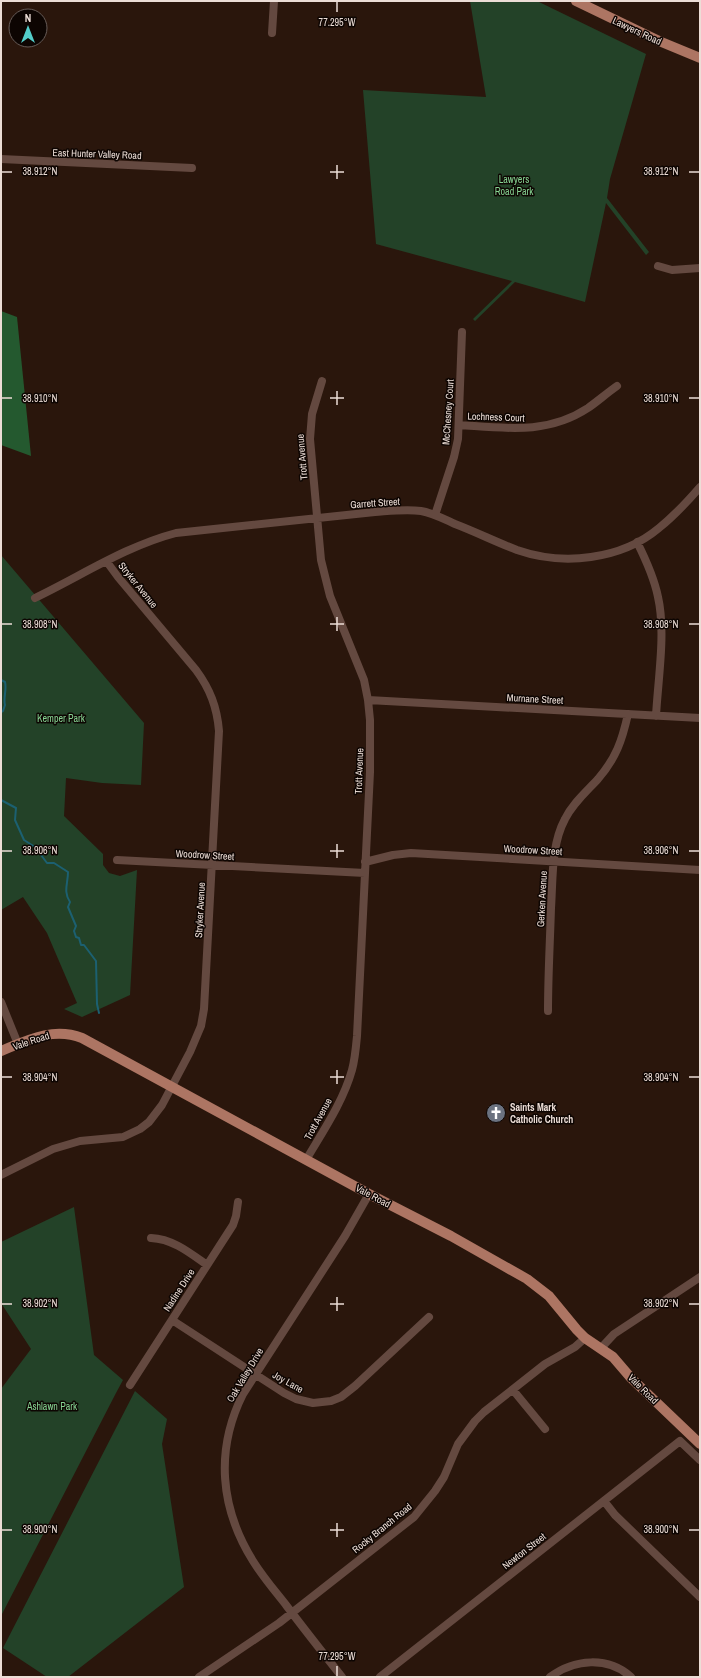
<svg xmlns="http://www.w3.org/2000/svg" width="701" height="1678" viewBox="0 0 701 1678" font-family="'Archivo Narrow',sans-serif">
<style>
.green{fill:#234228}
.forest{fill:#24592f}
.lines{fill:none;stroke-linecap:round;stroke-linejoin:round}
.stream{stroke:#1c6071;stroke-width:2}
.minor{stroke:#644940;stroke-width:8}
.major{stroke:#ad7563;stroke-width:10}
.ticks{fill:none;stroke:#ecddd6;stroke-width:1.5}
.labels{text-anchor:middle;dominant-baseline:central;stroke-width:3;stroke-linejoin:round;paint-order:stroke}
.street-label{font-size:10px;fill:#ecddd6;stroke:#0d0502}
.park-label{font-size:10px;fill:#86d392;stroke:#0d0502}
.poi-label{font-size:10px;font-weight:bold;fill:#ecddd6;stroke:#0d0502;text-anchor:start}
.ticks-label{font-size:10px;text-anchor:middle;fill:#ecddd6;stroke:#0d0502;stroke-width:3;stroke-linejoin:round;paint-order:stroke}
</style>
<rect width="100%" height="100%" fill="#2a160c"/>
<path class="green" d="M470 1H537L646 54 610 179 607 198 649 252 646 255 606 203 585 302 515 282 475 321 473 319 512 281 376 244 363 90 486 97Z
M1 555 144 723 141 785 102 783 66 778 64 816 103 854V865L109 873 120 876 137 870 130 995 82 1017 64 1009 77 1003 47 933 23 897 1 910Z
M74 1207 94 1355 123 1380 116 1393 1 1616V1389L31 1349 1 1303V1242Z
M135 1391 167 1419 162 1444 184 1587 68 1677H47L3 1648Z"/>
<path class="forest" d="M1 311 17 317 31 456 1 445Z"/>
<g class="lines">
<path class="stream" d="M1 680 5 682C7 690 3 698 5 705L3 711 1 712
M1 800 16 808 15 820 24 840 35 847 47 863H54L68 872C68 883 63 892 70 902L68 907 76 926 74 931 76 937 79 938 81 945H84L96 961 97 1004 99 1013"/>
<path class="minor" d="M272 33 274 1
M1 159 192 168
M658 266 672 270 700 268
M459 425C505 428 547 435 588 408 598 401 607 393 617 386
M435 515 454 457 458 439 462 332
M637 542C646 560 654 577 658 597 666 632 658 679 656 716
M35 598C81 576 126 546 176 533L375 512C390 511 406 509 421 511 433 513 444 519 455 524 476 532 496 542 517 550 563 566 621 560 659 528 674 516 687 502 700 487
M368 700 700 718
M117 860 365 873
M365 862 393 855 411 853 700 870
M1 1002 18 1044
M548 1011C548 976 550 942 551 908 553 878 551 845 565 819 573 803 586 792 598 779 616 758 622 741 628 714
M306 1160C323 1131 343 1102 352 1070 355 1059 356 1047 357 1036L370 772V720L368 700 364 680 330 596 321 560 310 439 312 414 322 381
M1 1175 53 1149 80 1141 123 1137 140 1129 149 1122 162 1105 190 1052 201 1026 204 1009 219 731C217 707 210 689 196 670L118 577 107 562
M151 1238C173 1239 190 1253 207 1265
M172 1320 284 1393 296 1399 313 1403 331 1401 341 1397 355 1386 429 1317
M601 1348 614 1334 700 1277
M130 1385 233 1225 236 1216 238 1202
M513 1390 545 1429
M604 1501 615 1515 700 1597
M199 1677 279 1623 414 1517 435 1491 444 1477 458 1444 475 1421 484 1412 545 1364 575 1347 585 1338
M342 1677C323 1653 304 1629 286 1605 275 1591 263 1577 253 1561 220 1508 215 1450 243 1394L345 1236 369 1194
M380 1677 680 1441 700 1460
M550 1677C574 1659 608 1656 631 1677"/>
<path class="major" d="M576 1 659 41 700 58
M1 1051C28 1040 53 1027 82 1038L369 1194 451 1236 527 1279 549 1296 577 1330 585 1338 613 1357 631 1378 700 1444"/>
</g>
<path class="ticks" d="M337 2V12M337 165V179M2 172H12M330 172H344M689 172H699M337 391V405M2 398H12M330 398H344M689 398H699M337 617V631M2 624H12M330 624H344M689 624H699M337 844V858M2 851H12M330 851H344M689 851H699M337 1070V1084M2 1077H12M330 1077H344M689 1077H699M337 1297V1311M2 1304H12M330 1304H344M689 1304H699M337 1523V1537M2 1530H12M330 1530H344M689 1530H699M337 1666V1676"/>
<defs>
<g id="church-disc" transform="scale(1)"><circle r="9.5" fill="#6b7280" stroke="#0d0502"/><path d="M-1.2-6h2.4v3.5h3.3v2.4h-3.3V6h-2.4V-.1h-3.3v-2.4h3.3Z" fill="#fff"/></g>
</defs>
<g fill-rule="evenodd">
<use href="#church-disc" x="496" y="1113"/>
</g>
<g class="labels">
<g class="street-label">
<text transform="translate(637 31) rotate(25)">Lawyers Road</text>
<text transform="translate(97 154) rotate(2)">East Hunter Valley Road</text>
<text transform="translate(448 412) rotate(-86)">McChesney Court</text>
<text transform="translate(496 417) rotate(2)">Lochness Court</text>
<text transform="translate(302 457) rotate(-95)">Trott Avenue</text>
<text transform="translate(375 503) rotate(-4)">Garrett Street</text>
<text transform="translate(138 585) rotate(51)">Stryker Avenue</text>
<text transform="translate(535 699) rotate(3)">Murnane Street</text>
<text transform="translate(359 771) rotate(-88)">Trott Avenue</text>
<text transform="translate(533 850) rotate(3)">Woodrow Street</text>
<text transform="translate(205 855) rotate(3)">Woodrow Street</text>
<text transform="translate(542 899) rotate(-87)">Gerken Avenue</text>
<text transform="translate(200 910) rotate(-87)">Stryker Avenue</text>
<text transform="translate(31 1041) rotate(-18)">Vale Road</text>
<text transform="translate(318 1119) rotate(-61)">Trott Avenue</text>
<text transform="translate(373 1196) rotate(28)">Vale Road</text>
<text transform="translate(179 1290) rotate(-57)">Nadine Drive</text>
<text transform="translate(245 1375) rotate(-59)">Oak Valley Drive</text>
<text transform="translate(288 1382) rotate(29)">Joy Lane</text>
<text transform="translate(643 1389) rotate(45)">Vale Road</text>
<text transform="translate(382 1528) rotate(-39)">Rocky Branch Road</text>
<text transform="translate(524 1551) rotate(-38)">Newton Street</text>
</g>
<g class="park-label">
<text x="514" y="179">Lawyers<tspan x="514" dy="12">Road Park</tspan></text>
<text x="61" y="718">Kemper Park</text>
<text x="52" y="1406">Ashlawn Park</text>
</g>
<g class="poi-label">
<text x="510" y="1107">Saints Mark<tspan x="510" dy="12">Catholic Church</tspan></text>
</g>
</g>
<g class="ticks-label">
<text x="337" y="26">77.295°W</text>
<text x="40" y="175">38.912°N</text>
<text x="661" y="175">38.912°N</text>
<text x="40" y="402">38.910°N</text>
<text x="661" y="402">38.910°N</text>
<text x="40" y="628">38.908°N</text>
<text x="661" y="628">38.908°N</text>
<text x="40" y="854">38.906°N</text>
<text x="661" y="854">38.906°N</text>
<text x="40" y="1081">38.904°N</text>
<text x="661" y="1081">38.904°N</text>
<text x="40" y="1307">38.902°N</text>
<text x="661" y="1307">38.902°N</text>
<text x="40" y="1533">38.900°N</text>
<text x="661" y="1533">38.900°N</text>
<text x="337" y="1660">77.295°W</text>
</g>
<rect width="701" height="1678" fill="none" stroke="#ecddd6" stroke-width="4"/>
<g transform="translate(28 28)"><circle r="19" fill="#0d0502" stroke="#665b57"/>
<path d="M0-3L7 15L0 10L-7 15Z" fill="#53cdc9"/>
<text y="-6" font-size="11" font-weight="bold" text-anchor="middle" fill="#ecddd6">N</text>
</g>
</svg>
